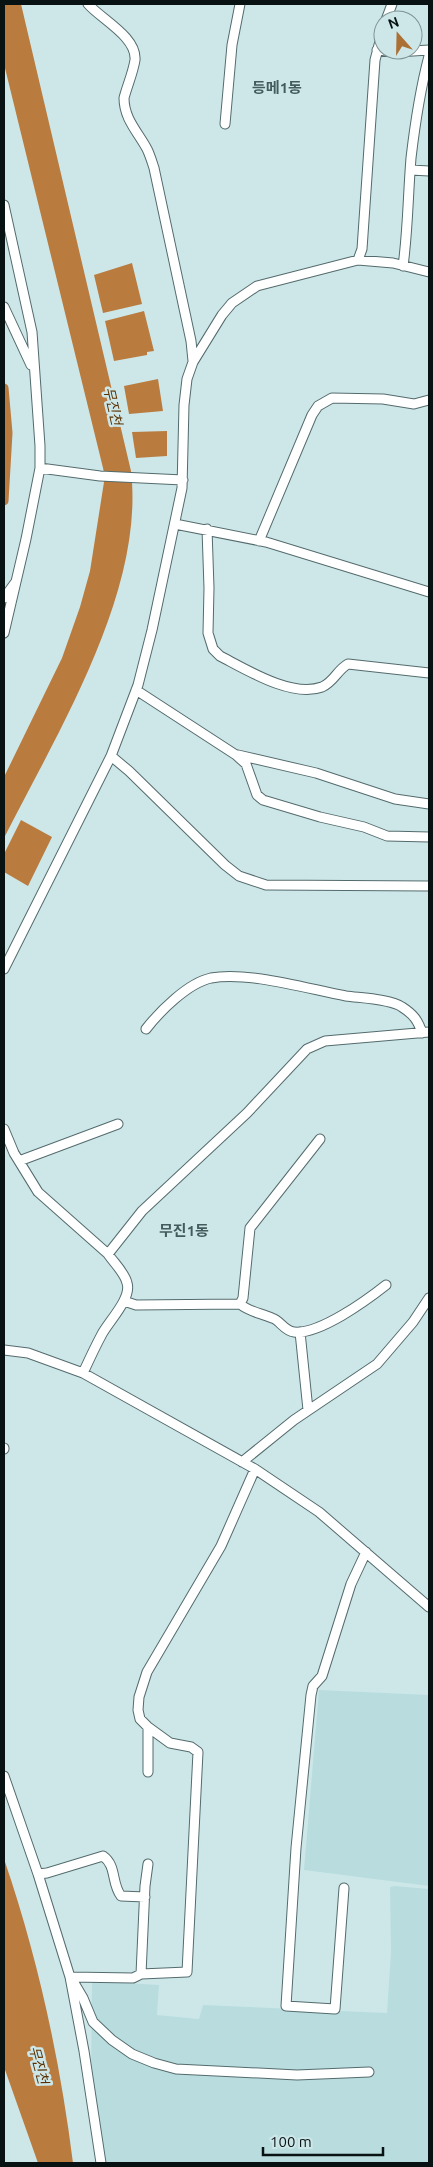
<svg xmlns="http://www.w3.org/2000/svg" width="433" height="2167" viewBox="0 0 433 2167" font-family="Ubuntu,'Noto Sans KR',sans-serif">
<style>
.built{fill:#b9dddf}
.water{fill:#ba7b3e}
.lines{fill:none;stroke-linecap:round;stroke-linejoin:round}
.canal{stroke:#ba7b3e;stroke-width:9}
.minor-casing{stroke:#546b6d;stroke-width:11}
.minor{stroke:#fff;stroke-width:9}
.labels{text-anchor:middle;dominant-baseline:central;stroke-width:5;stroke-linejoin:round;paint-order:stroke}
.water-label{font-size:14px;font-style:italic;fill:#5a3000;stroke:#cde7e9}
.quarter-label{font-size:15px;font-weight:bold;fill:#445b5c;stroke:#cde7e9}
</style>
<rect width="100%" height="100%" fill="#cde7e9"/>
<path class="built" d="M319 1690 429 1695V1886L304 1870Z
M395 1886 429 1889V2163H105L91 2074 92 1981 159 1985 157 2015 199 2019 203 2005 387 2013 391 1952 390 1887Z"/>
<path class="water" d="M4 4H21L131 471C145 592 57 733 4 838V777L62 658 80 607 90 571 104 482V472L4 64Z
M132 263 142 304 103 313 94 275Z
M144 311 154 351 147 352V355L114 361 105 321Z
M158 379 163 411 129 414 124 386Z
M167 431V456L136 458 132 432Z
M21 820 52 837 28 886 4 872V854Z
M4 1859C38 1958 60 2060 73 2163H38L4 2067Z"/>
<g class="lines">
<path class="canal" d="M4 388 8 433 4 501"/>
<g class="minor-casing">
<path id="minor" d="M88 4C101 19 137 37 135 60 133 73 127 86 124 98 124 119 138 132 147 149 150 155 152 162 154 168L191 341 193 361
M386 20 392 4
M377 50 397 52 429 50
M225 124 232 45 240 4
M411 170 429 171
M4 205 32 332 40 446V468L26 539 4 633
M358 260 362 249 375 60 383 30
M403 266C408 230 408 194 411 158 415 124 420 90 429 56
M4 307 31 365
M40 468 100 476 183 480
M175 524 266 542 429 592
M207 529 209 588 208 633 213 649 220 656C247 670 292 698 322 687 334 682 337 670 348 664L429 673
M259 541 312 415 318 406 332 398 383 399 414 404 429 400
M4 598 15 583
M136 690 236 755 246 764 257 795 263 800 320 817 364 827 387 836 429 837
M238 755 316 773 395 799 429 804
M111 756 129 771 225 865 239 876 266 885 429 886
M4 969 111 756 138 685 152 630 182 488 184 405 187 379 193 362 222 315 232 303 257 286 358 260 393 263 429 272
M146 1029C160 1011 188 983 211 978 248 971 308 989 346 996 360 998 391 999 402 1007 413 1014 418 1020 422 1033
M4 1129 14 1153 38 1192 108 1254
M19 1161 118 1124
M124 1301 136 1305 240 1304 243 1298 250 1228 320 1139
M240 1304C249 1312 261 1313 272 1318 280 1320 284 1331 294 1332 319 1335 367 1300 386 1285
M300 1332 308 1410
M4 1350 28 1353 83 1373 255 1469 319 1512 429 1607
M83 1373C89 1360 95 1347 102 1334 109 1321 132 1298 127 1283 125 1273 114 1263 108 1254L142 1211 247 1113 307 1049 325 1041 429 1032
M4 1449V1448
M242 1462 294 1420 377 1364 413 1322 429 1298
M148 1772V1727
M4 1776 38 1874 70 1977 84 2051 101 2163
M38 1874 47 1873 103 1856C117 1866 111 1883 121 1896L145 1897
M344 1888 335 2009 286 2006 296 1848 311 1695 313 1686 322 1676 351 1584 366 1552
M141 1974 145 1886 148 1864
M70 1977 133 1978 141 1974 187 1972 198 1752 191 1747 170 1743 148 1727 140 1719 138 1710 139 1697 147 1672 221 1546 255 1469
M73 1981 83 1998 93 2022 112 2040 132 2054 154 2063 176 2069 297 2075 369 2072"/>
</g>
<use href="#minor" class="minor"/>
</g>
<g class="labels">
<g class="water-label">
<text transform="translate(113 406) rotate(77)">무진천</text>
<text transform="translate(39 2065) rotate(75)">무진천</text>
</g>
<g class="quarter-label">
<text x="277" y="87">등메1동</text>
<text x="184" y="1230">무진1동</text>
</g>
</g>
<rect width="433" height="2167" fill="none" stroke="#091213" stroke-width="10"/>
<g transform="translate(398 35) rotate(340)"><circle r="24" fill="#cde7e9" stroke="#7f9293"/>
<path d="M0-4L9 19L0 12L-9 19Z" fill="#ad7034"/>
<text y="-8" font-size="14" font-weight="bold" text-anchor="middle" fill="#091213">N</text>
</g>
<path d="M263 2147v8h120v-8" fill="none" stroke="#091213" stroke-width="2.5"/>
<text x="270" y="2147" font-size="15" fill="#091213" stroke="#cde7e9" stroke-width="4" paint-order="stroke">100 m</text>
</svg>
